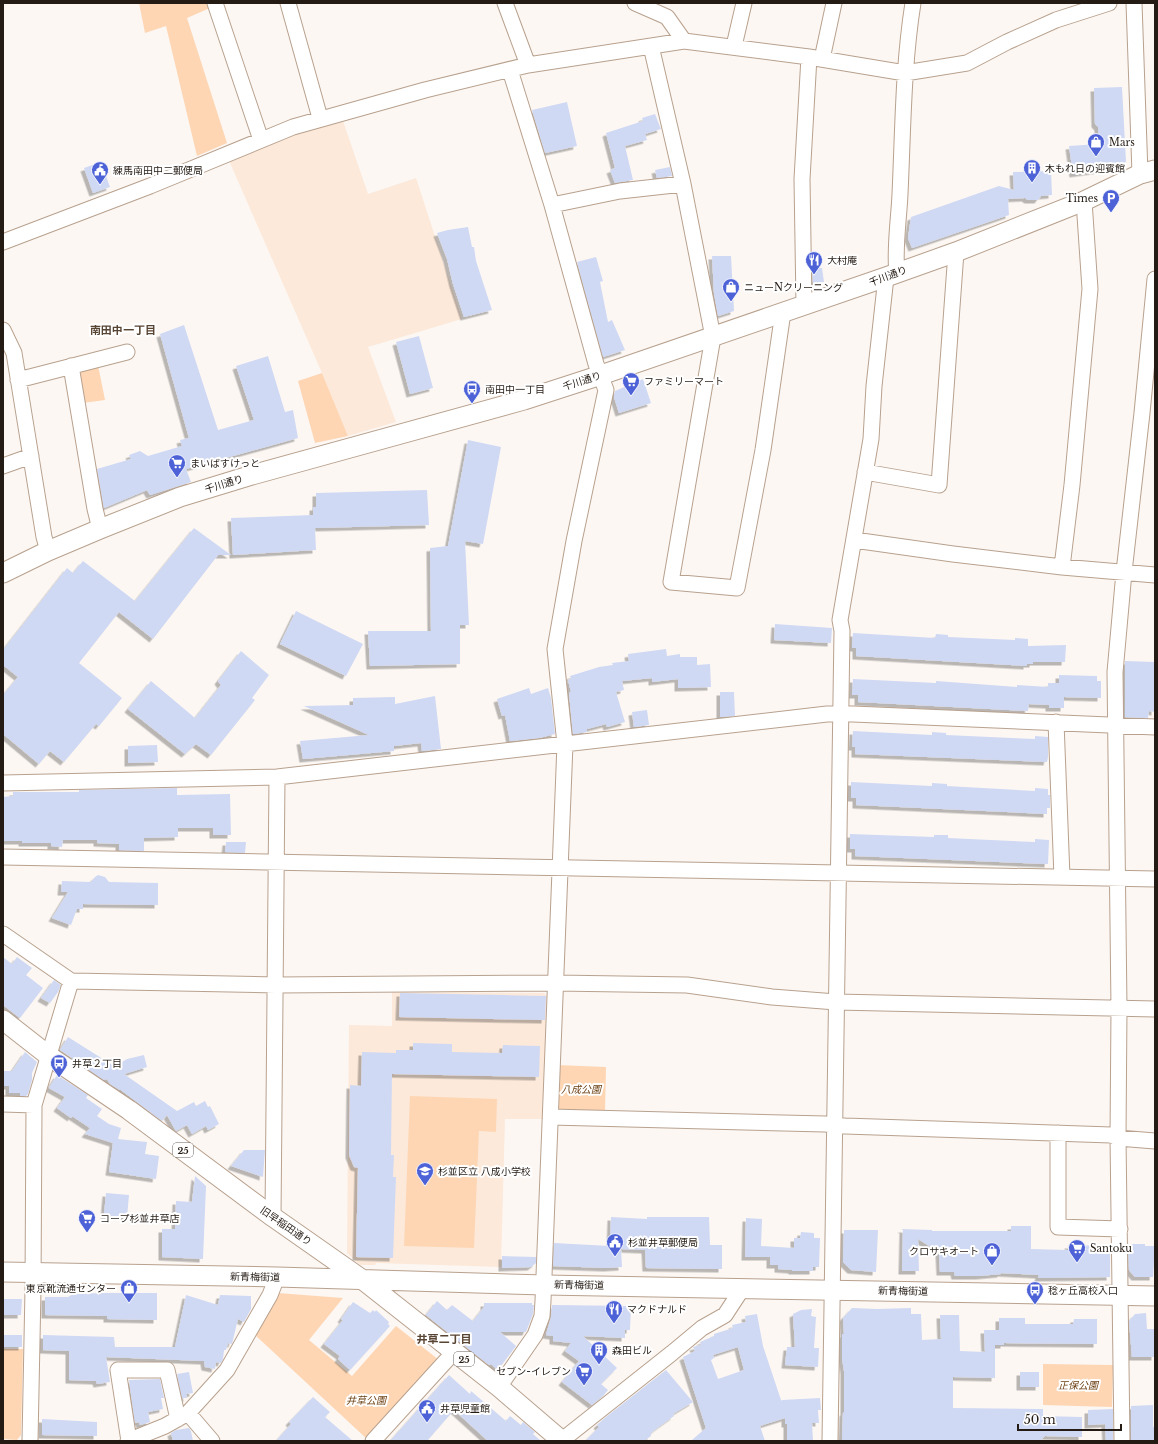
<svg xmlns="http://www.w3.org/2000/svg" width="1158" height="1444" viewBox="0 0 1158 1444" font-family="'Libre Baskerville','Noto Sans JP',serif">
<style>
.built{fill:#fce9da}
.green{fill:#fed6b4}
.building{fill:#d0d9f4;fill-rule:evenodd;filter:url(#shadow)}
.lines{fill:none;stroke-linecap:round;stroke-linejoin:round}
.minor-casing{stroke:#b8a18e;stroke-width:17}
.major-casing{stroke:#b8a18e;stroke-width:21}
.minor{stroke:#fff;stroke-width:15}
.major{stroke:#fff;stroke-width:19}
.labels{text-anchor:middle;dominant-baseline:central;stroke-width:4;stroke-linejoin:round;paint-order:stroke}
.shield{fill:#fff;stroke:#665f5a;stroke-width:1}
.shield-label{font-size:9px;font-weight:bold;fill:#241b14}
.poi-label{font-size:10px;fill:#241b14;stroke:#fff;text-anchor:start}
.street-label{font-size:10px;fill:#241b14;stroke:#fff}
.park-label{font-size:10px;font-style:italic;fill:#6e4215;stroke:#fff}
.neighbourhood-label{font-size:11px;font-weight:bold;fill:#584433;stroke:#fff}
</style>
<defs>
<filter id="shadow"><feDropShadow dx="-3.5" dy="3.5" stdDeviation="0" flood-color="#0004"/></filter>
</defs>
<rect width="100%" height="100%" fill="#fcf7f3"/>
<path class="built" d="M342 118 368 194 416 178 462 319 368 347 396 422 348 436 322 373 227 156Z
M392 992 544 993 548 997 542 1119H505L501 1267 376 1263 375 1265H360L347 1253 349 1025 392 1026Z"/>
<path class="green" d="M139 3H208L210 8 187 18 227 143 197 156 166 26 145 33Z
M98 365 105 400 83 403 78 370Z
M322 373 348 436 315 443 298 381Z
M557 1065 606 1067 605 1113 556 1112Z
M410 1096 497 1099 496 1132 479 1131 474 1248 404 1246Z
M278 1293 343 1298 309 1340 352 1376 396 1326 439 1360 368 1440 255 1335Z
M3 1349H23L21 1435 17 1440 3 1439Z
M1043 1364 1113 1365 1112 1407 1043 1405Z"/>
<path class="building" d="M1122 87 1126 162 1101 170 1073 174 1069 146 1099 144 1098 127 1095 124 1094 88Z
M567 102 577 146 545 153 532 110Z
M655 114 661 129 645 134 647 140 625 146 633 180 615 183 610 170 615 168 606 133 643 121 642 118Z
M101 162 110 187 93 193 84 168Z
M670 167 672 176 657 178 655 170Z
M1051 171 1052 195 1041 196 1038 200H1028L1025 198 1008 199 1009 215 912 248 908 238 911 217 999 186 1014 190 1013 172Z
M468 227 472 247H474L476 261 492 310 464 317 453 284 447 259 437 233 448 230Z
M712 256H731L734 311 718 316 714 293Z
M596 257 603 281 600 282 608 322 612 320 625 350 603 357 577 262Z
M812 268H822L824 282 813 283Z
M184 325 218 430 254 420 236 366 268 356 285 412 293 410 298 438 186 469 191 482 150 495 147 490 104 508 97 469 131 459 129 455 140 451 148 456 182 446 180 440 189 438 160 334Z
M419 336 433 388 410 394 396 342Z
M643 379 651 403 619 413 614 397 615 391Z
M468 440 501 447 483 544 465 541 469 625H460V664L370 666 368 631H431L430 548 448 546Z
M427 490 429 525 315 528 316 550 233 555 231 518 313 515V507H316V493Z
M194 528 231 555H218L153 639 119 612 79 663 122 698 99 726 96 724 64 762 50 751 39 764 3 734V695L18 677 3 665V650L67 568 73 573 83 561 135 601Z
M296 611 363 644 346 676 280 644Z
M775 624 832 628 831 643 774 640Z
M853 633 935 638 936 634 948 635V637L1015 640V638L1028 639V646L1066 645 1065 662H1033V664H1027V666L856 656V648H852Z
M666 649 667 656 680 654V657H697V665L710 664 711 687 678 688V679L652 682V678L622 681 624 690 616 692 625 722 607 727 606 724 587 729V732L573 734 569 693 571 692 568 680 571 679 570 676 599 667 613 665 612 663 629 661 628 654Z
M241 651 269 675 252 698 255 700 211 755 196 744 185 754 128 709 151 681 195 718 221 685 218 681Z
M1125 661 1155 662V712L1149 711 1148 718 1125 717Z
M1059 675 1097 676V681H1101V698L1064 697V708H1049V705L1029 704 1028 711 858 702V695H852L853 679 936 683V681L1017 687V685L1048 687V683H1059Z
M529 688 531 694 548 688 551 698 555 734 539 738 510 741 505 715 502 716 497 699Z
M720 692H734L735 716 720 717Z
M435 696 441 749 422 751 421 743 394 746V751L303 759 300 741 369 735 304 706 353 705V698L395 697V704Z
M647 710 649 725 634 727 632 712Z
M853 731 932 735V732L946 733V735L1035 739V736L1048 737V757L1047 762 855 754V747H852Z
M157 745 158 762 128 763V746Z
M851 782 932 786V783L947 784V786L1035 791V788L1048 789V795H1050V808H1047V814L856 805V798H851Z
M177 788V795L230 794 231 835H213V828H178V837L144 838V851L119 850V844L97 843V840H63L62 847 51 846V843H22V841H3V797L13 796V792H79V790Z
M850 834 934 837V835H948V838L1035 842V839L1049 840 1048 864 855 856V849H850Z
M226 842H246L245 853 225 852Z
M98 875 105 877 109 882 158 883V905L83 904V909H77L71 925 52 918 68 892H61L62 881 91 882 95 877Z
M3 957 12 964 17 957 32 968 26 975 43 988 20 1018 3 1005Z
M54 980 61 985 58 992 50 1003 41 998Z
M400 993 546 996 545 1020 399 1017Z
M68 1037 114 1066 121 1061 122 1062 127 1059 144 1055 147 1067 124 1074 177 1111 194 1102 196 1106 205 1101 208 1107 210 1106 219 1124 208 1130 206 1126 192 1134 187 1125 176 1131 167 1115 162 1121 121 1090H120L110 1084 107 1079 104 1080 60 1050Z
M413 1043 452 1044V1052L502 1053 503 1045 540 1046 539 1077 392 1074 391 1155H394L393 1177H396L393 1258 356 1257 358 1168 354 1167 349 1155 350 1085 361 1086 362 1052 396 1053V1050H413Z
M25 1052 37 1062 32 1073V1080L28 1094 26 1096H20V1093H9V1086H3V1071H12Z
M57 1075 88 1095 86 1098 102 1109 97 1116 109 1124 121 1128 118 1139 147 1142 145 1154 159 1156 156 1179 109 1172 113 1143 85 1134 90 1128 72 1116 71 1118 57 1108 65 1097 49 1088Z
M244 1150H265L263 1177 231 1166Z
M195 1176 206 1186 203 1259 162 1257V1229H175L176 1201 192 1202Z
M106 1193 129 1195 127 1217 104 1215Z
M611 1217 647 1219V1217H709L710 1245H722V1269L646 1268 645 1250 621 1249 622 1267 607 1268 553 1266 554 1243 610 1246Z
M746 1218 762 1219 761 1246 794 1248V1238H800L801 1232 814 1233V1238H820L819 1267H813V1271H792V1270L778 1269V1265H770V1257H745Z
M1011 1226H1031V1249L1068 1250V1245L1110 1246V1277L1038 1278 1039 1275 1001 1273V1274L979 1276H955L954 1272H940L939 1252 918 1239 919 1271H902L903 1230 901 1229 932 1230V1231H1011Z
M844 1230H878L876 1272 851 1270 843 1262Z
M1128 1244H1145V1246H1155L1153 1277H1135L1129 1270Z
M502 1256 536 1257V1263L531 1267 502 1268Z
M103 1293H157V1320L107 1319V1316L45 1315V1297H68L73 1294Z
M186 1295 218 1305 220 1295 251 1296V1309L244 1322 238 1319 232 1344 228 1343 226 1350H224L223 1359 221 1363 216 1362 215 1369 205 1367 204 1361 106 1357 110 1382 97 1384 96 1381 69 1380V1351L43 1350V1335L114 1337 115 1347H175Z
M3 1299H22L21 1315H3Z
M437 1301 447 1310 452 1305 473 1321 484 1307V1303H532V1305H534L533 1314 526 1332H500L516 1346 498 1370 491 1364 489 1365 426 1315Z
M353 1302 370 1313 373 1310 375 1312 376 1310 389 1322 388 1324 390 1326 350 1370 338 1359 340 1356 324 1344 343 1320 341 1319Z
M552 1305 631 1306 630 1330H625V1338L583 1336 617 1368 601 1384 608 1390 603 1396 592 1405 562 1382 579 1361 565 1351 571 1343 553 1341V1336L546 1335 551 1317Z
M852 1308 877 1309 911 1308V1314H921L922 1340 941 1339 940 1315H959L960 1351 985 1352 984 1330H999V1318H1025V1324H1073L1074 1319H1097V1344L1004 1343V1345H995V1378L953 1377V1408L1043 1409V1416L1082 1417V1437L1045 1436 1041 1440 1013 1441H842L843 1413 844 1412V1371L842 1358V1334H844L843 1318Z
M812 1309 811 1316 816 1317 814 1348H819L818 1367 785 1365 787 1347H795L793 1314 801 1310Z
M1146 1313 1147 1329H1155V1357H1132L1129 1321 1135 1314Z
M757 1314 763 1346 781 1400 782 1401V1400L820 1398 821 1410H818L819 1423H812L813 1441H787V1424H785V1418L760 1426 765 1441H691L706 1428 683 1357 695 1351 693 1347 701 1345 700 1342 714 1336V1334L733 1328 732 1325 746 1322 745 1316ZM738 1347 744 1370 718 1379 711 1360 714 1358 713 1355Z
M3 1335H22V1347H3Z
M666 1370 693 1402 673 1414 674 1416 660 1426 651 1433V1436L644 1441H585L599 1427 597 1425 606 1417Z
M189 1372 193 1393 186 1394 187 1398H182L177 1374Z
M1020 1372H1039V1387H1020Z
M449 1375 470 1394 471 1391 506 1421 510 1416 521 1425 523 1422 535 1432 533 1434 541 1441H488L454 1410 427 1441H390Z
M160 1379 164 1398H161L163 1409 148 1412 150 1422 140 1425 139 1422 135 1423 129 1380Z
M313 1397 330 1412 325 1417 353 1441H276L291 1424 289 1422Z
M1153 1405V1427H1155V1441H1131V1406Z
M1113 1409V1441H1106L1105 1424 1088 1425V1410Z
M42 1419 97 1422V1436L42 1435Z
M189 1428 191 1431 193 1441H173L171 1433 176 1430Z"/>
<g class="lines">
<g class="minor-casing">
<path id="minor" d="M215 3 261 140
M288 3 320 118
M505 3 528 65
M635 3 667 17 684 41
M1134 3 1140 174
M651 46 683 184 713 337 671 582 737 588 763 450 783 312
M734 46 744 3
M822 59 834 3
M552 205 620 191 683 184
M3 242 150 186 293 127 425 90 528 65 684 41 809 57 905 73 967 63 1007 42 1056 20 1109 3
M897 273C894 250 899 218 900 194 903 130 903 66 913 3
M804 305 802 179 809 57
M3 330 14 353 44 537 48 551
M71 366 95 509 100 529
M18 380 127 352
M3 466 31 456
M865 472 939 485 956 252
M854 540 953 554 1062 567 1155 575
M1062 567 1072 485 1090 289 1084 201
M1056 722 1062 877
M3 783 277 777 827 714H853L1155 727
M3 857 1155 879
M3 934 71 981 276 985 556 983 687 985 772 997 836 1002 1155 1009
M3 1104 34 1105
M551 1117 825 1124 845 1126 1111 1135 1118 1138 1155 1141
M1058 1133V1227L1120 1229
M273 1217 277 777
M499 1387 535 1335 542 1316 543 1301 565 744 555 649 574 541 606 390 596 364 552 205 510 70
M188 1413 212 1441
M30 1441 33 1289 34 1105 71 981
M128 1441 165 1426 188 1413 227 1370 270 1295 277 1277
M129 1441 118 1370H167L178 1419
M373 1441 454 1352
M561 1441 672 1353 702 1328 725 1315 742 1289
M830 1441 842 631 840 620 871 439 874 386 886 277
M1122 1441 1118 1138 1119 1008 1115 672 1124 572 1142 413 1155 279"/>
</g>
<g class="major-casing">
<path id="major" d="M3 573 48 551 100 529 180 497 252 475 524 400 601 375 886 277 956 252 1084 201 1140 174 1155 170
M3 1020 49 1056 129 1110 273 1217 363 1280 499 1387 562 1441
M3 1272 277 1277 545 1285 1155 1296"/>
</g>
<use href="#minor" class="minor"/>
<use href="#major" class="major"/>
</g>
<defs>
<g id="shop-pin" transform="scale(0.9)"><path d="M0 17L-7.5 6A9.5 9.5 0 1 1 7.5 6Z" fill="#4e62d7" stroke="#fff"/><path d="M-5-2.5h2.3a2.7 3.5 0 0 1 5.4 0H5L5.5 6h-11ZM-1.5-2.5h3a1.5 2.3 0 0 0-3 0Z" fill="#fff"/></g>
<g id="building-pin" transform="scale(0.9)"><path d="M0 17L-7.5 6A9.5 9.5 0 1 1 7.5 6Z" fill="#4e62d7" stroke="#fff"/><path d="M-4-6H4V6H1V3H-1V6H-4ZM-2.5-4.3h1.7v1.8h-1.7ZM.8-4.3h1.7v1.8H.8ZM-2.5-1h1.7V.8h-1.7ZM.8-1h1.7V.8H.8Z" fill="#fff"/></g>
<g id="civic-pin" transform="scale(0.9)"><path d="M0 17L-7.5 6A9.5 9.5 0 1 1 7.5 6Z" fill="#4e62d7" stroke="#fff"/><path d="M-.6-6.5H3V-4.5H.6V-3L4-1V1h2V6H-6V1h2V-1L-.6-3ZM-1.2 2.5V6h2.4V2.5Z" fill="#fff"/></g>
<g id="parking-pin" transform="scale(0.9)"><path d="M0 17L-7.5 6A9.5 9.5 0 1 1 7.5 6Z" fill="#4e62d7" stroke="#fff"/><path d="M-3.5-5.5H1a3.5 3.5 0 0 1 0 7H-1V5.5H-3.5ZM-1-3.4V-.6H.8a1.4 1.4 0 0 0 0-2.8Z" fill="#fff"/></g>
<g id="restaurant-pin" transform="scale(0.9)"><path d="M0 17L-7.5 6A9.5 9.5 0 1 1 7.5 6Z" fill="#4e62d7" stroke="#fff"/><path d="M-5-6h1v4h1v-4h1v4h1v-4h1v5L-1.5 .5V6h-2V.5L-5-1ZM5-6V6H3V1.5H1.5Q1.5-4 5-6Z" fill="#fff"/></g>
<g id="supermarket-pin" transform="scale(0.9)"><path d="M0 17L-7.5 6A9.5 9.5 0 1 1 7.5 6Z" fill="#4e62d7" stroke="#fff"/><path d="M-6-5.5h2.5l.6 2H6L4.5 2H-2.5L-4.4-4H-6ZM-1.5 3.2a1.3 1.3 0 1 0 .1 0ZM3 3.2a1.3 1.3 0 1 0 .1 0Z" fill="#fff"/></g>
<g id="bus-pin" transform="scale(0.9)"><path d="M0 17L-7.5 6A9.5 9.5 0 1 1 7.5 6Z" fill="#4e62d7" stroke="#fff"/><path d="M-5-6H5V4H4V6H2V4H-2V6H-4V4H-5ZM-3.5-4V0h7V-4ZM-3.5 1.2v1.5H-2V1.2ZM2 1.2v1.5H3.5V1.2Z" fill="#fff"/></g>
<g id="school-pin" transform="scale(0.9)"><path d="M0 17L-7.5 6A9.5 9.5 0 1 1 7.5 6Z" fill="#4e62d7" stroke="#fff"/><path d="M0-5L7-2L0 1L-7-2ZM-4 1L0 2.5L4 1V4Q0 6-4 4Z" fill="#fff"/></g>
</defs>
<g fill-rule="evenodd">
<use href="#shop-pin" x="1096" y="142"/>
<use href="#building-pin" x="1032" y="168"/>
<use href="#civic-pin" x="100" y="170"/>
<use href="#parking-pin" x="1111" y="198"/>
<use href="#restaurant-pin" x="814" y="260"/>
<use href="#shop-pin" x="731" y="287"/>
<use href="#supermarket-pin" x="631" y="381"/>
<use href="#bus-pin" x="472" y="389"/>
<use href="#supermarket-pin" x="177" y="463"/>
<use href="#bus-pin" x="59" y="1063"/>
<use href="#school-pin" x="425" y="1171"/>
<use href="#supermarket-pin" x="87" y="1218"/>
<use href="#civic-pin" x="615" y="1242"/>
<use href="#supermarket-pin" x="1077" y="1248"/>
<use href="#shop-pin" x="992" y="1251"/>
<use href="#shop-pin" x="129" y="1288"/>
<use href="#bus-pin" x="1035" y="1290"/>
<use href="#restaurant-pin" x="614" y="1309"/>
<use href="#building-pin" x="599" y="1350"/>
<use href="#supermarket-pin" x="584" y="1371"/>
<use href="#civic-pin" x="427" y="1408"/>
</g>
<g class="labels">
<g class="shield">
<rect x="173" y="1143" width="20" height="14" rx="3"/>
<rect x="454" y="1352" width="20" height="14" rx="3"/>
</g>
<g class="shield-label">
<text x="183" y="1150">25</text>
<text x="464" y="1359">25</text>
</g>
<g class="poi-label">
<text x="1109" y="142">Mars</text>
<text x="1045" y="168">木もれ日の迎賓館</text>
<text x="113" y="170">練馬南田中二郵便局</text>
<text x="1098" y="198" text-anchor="end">Times</text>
<text x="827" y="260">大村庵</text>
<text x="744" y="287">ニューNクリーニング</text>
<text x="644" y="381">ファミリーマート</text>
<text x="485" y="389">南田中一丁目</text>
<text x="190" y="463">まいばすけっと</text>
<text x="72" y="1063">井草２丁目</text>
<text x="438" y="1171">杉並区立 八成小学校</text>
<text x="100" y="1218">コープ杉並井草店</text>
<text x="628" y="1242">杉並井草郵便局</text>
<text x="1090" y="1248">Santoku</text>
<text x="979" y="1251" text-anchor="end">クロサキオート</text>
<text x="116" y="1288" text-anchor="end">東京靴流通センター</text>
<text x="1048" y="1290">稔ヶ丘高校入口</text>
<text x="627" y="1309">マクドナルド</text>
<text x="612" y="1350">森田ビル</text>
<text x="571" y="1371" text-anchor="end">セブン-イレブン</text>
<text x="440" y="1408">井草児童館</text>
</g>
<g class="street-label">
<text transform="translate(888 276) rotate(-20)">千川通り</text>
<text transform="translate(582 381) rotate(-18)">千川通り</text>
<text transform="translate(224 484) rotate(-17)">千川通り</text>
<text transform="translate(286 1226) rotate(35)">旧早稲田通り</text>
<text transform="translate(255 1277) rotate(1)">新青梅街道</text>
<text transform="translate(579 1285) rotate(1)">新青梅街道</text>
<text transform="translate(903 1291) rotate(1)">新青梅街道</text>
</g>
<g class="park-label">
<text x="581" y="1089">八成公園</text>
<text x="1078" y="1385">正保公園</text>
<text x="366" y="1400">井草公園</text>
</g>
<g class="neighbourhood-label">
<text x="123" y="330">南田中一丁目</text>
<text x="444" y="1339">井草二丁目</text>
</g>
</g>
<rect width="1158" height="1444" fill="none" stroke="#241b14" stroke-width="8"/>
<path d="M1018 1424v6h103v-6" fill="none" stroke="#241b14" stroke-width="2"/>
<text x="1024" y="1424" font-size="12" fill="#241b14" stroke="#ffffff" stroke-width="3" paint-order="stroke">50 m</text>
</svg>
